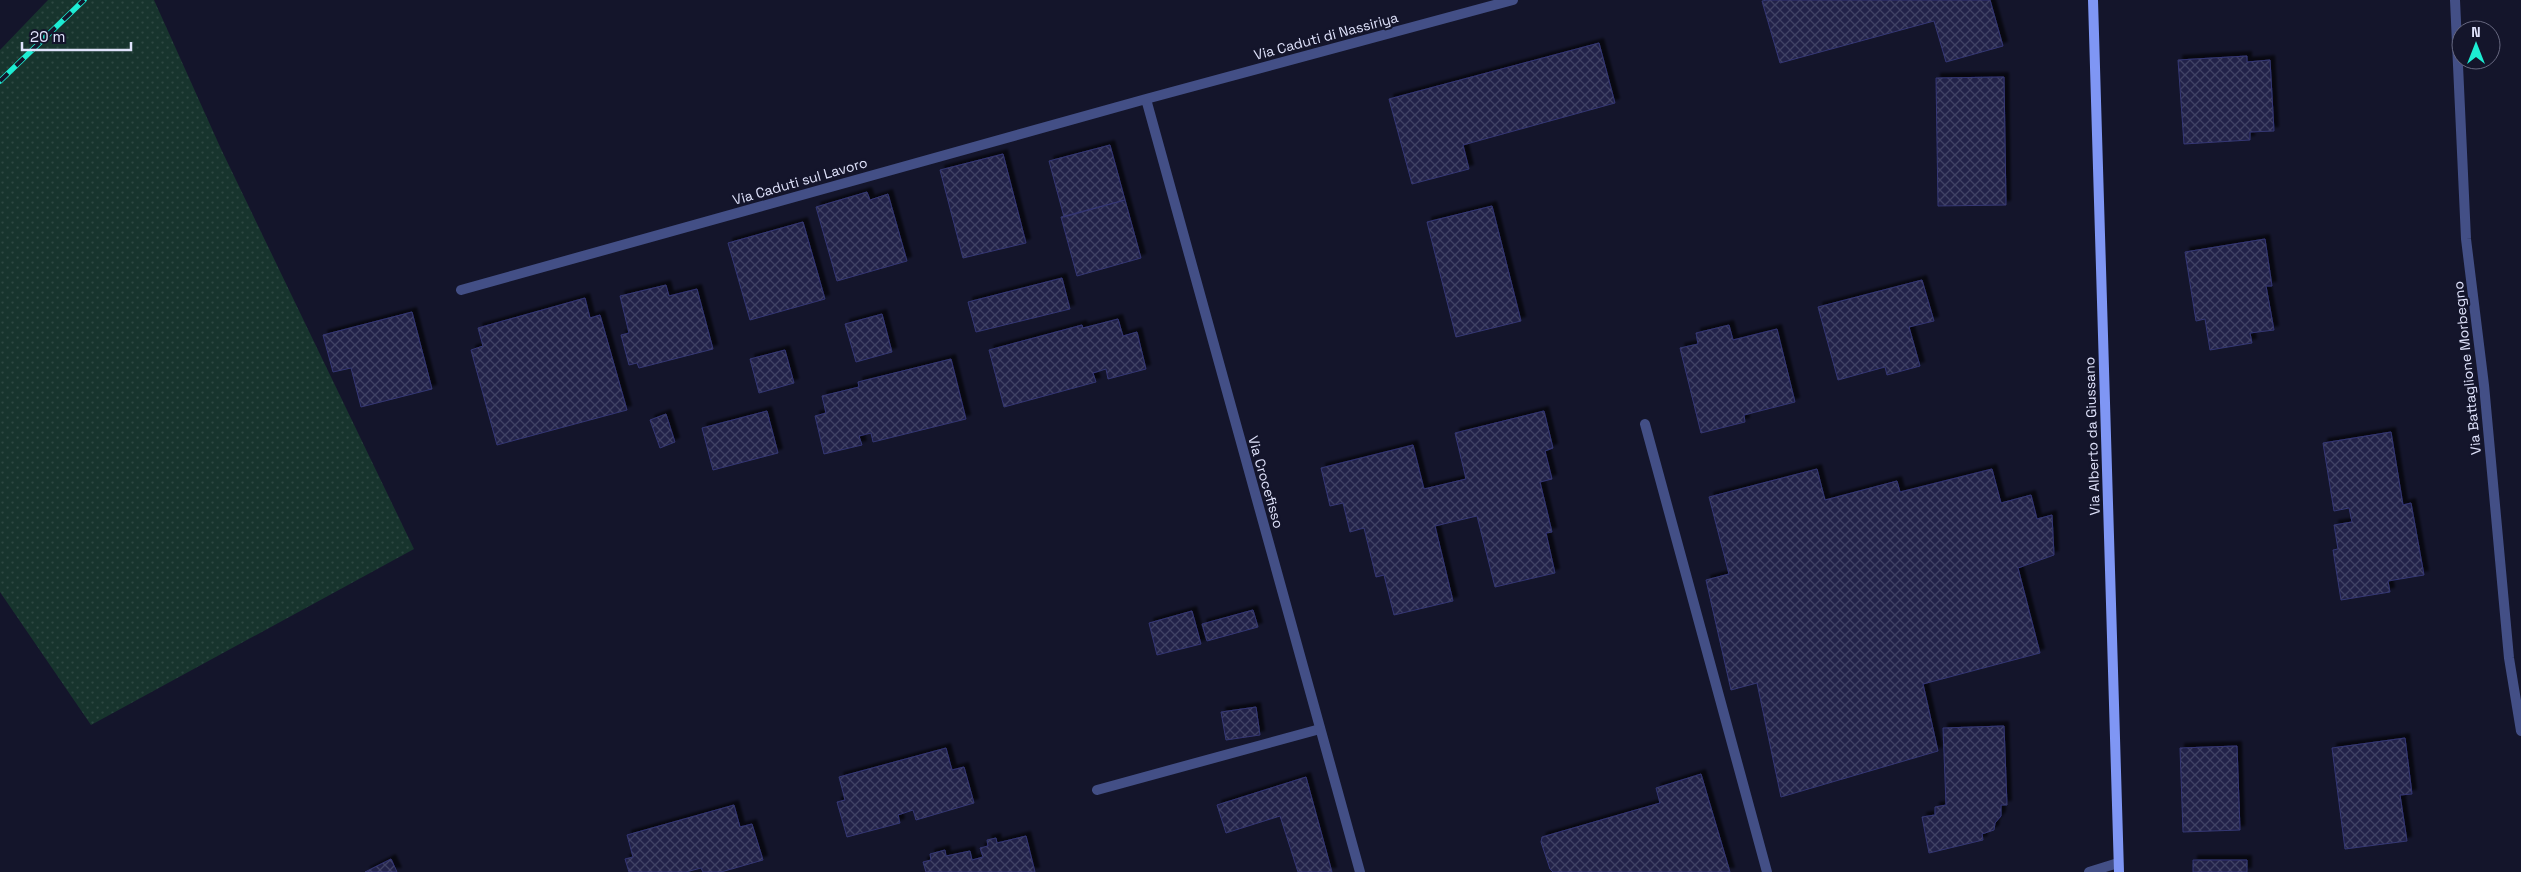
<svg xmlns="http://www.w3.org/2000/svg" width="2521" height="872" viewBox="0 0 2521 872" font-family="'Space Grotesk',sans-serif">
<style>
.grass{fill:url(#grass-dots)}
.building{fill:url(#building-cross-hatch);stroke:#353774;filter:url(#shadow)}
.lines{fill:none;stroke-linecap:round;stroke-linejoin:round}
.lane{stroke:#434f86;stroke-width:10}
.street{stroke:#434f86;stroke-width:10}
.secondary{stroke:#7f96f4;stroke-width:10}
.rail-casing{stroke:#1decd3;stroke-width:5.5}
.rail{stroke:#14152b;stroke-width:4;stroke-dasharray:11;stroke-linecap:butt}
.labels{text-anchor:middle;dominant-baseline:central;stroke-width:4.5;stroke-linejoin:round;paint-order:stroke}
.street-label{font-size:14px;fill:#e0e3fc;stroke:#14152b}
</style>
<defs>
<pattern id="grass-dots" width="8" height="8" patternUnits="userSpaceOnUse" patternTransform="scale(1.25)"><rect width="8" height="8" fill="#17342d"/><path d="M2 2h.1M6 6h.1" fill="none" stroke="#2d4842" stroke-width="1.8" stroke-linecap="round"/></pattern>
<pattern id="building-cross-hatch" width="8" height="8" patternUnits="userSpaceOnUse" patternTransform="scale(1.25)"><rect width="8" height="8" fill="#21224a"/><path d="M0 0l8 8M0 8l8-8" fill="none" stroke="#414265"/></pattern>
<filter id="shadow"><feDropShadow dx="4.5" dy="-4.5" stdDeviation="1" flood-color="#0009"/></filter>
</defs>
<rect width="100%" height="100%" fill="#14152b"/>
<path class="grass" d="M48 0H154L221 149 414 549 91 725 0 592V50Z"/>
<path class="building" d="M1767 0H1990L2003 46 1946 62 1934 21 1780 63 1762 1Z
M1599 43 1615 103 1463 145 1469 169 1412 184 1389 99Z
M2247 56V62L2270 60 2274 131 2250 132V140L2184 144 2178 60Z
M2004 77 2006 205 1938 206 1936 78Z
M1110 145 1125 200 1064 217 1049 161Z
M1003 154 1026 243 963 258 940 170Z
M867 192 870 200 888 194 907 261 837 281 816 207Z
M1125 200 1141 258 1077 276 1061 217Z
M1492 206 1521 321 1456 337 1427 222Z
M803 222 825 299 750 320 728 243Z
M2265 239 2272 286H2266L2274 330 2250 333 2252 343 2210 350 2205 319 2196 321 2185 252Z
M1062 278 1070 309 976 332 968 302Z
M1922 280 1934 321 1909 327 1920 366 1887 375 1885 367 1838 380 1818 307Z
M666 285 669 296 697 289 713 349 639 368 637 363 629 365 621 335 629 333 620 296Z
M585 298 590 318 600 315 627 410 497 445 471 350 483 346 478 328Z
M412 312 432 389 361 407 351 368 333 372 323 335Z
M882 314 892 352 856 362 845 324Z
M1118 319 1123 336 1137 332 1146 369 1108 379 1106 369 1093 373 1096 382 1004 407 989 350 1082 325 1083 328Z
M1729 325 1733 340 1777 329 1795 402 1744 415 1745 422 1701 433 1680 348 1698 344 1696 333Z
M785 350 794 383 759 393 750 359Z
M951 359 966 419 873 442 871 433 859 436 862 445 824 454 815 416 826 413 822 396 859 387 858 382Z
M767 411 778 453 713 470 702 428Z
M1544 411 1553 448 1545 451 1552 479 1540 482 1552 532 1546 533 1555 573 1495 587 1477 516 1435 526 1453 601 1394 615 1384 575 1376 577 1364 528 1350 532 1343 503 1330 506 1321 468 1413 445 1424 489 1466 479 1455 433Z
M666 414 675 442 660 448 650 420Z
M2391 432 2403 505 2411 503 2424 575 2388 581 2390 592 2341 600 2333 550 2338 549 2334 525 2352 522 2349 508 2334 511 2323 443Z
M1817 469 1825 500 1897 481 1900 492 1992 469 2001 503 2031 495 2037 519 2052 515 2054 555 2018 568 2040 653 1923 684 1938 751 1781 797 1757 683 1731 690 1706 580 1729 574 1709 497Z
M1253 610 1258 627 1207 641 1202 624Z
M1192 611 1201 644 1157 655 1149 623Z
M1256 707 1260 735 1226 740 1221 712Z
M2004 726 2007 805H2001V816L1995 823 1994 830 1982 834 1983 840 1929 853 1922 817 1935 815V807L1946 805 1943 728Z
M2405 738 2412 794 2400 795 2407 841 2345 849 2332 748Z
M2237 746 2240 830 2183 832 2180 748Z
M946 748 952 770 964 767 974 803 916 820 913 810 898 815 900 823 847 837 837 802 845 800 839 777Z
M1701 774 1730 872H1553L1550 869 1541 842 1542 837 1660 803 1656 788Z
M1306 777 1332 872H1298L1280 816 1226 833 1217 805Z
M734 805 740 827 752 824 763 860 721 872H703L701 868 686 872H629L625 859 633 857 627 835Z
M1026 836 1035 872H926L923 862 931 860 930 854 945 850 946 856 970 851 972 860 983 857 980 848 988 846 987 840 996 838 997 843Z
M391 859 397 872H365Z
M2193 860H2247V872H2193Z"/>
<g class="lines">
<path class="lane" d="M1097 790 1320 729"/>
<path class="street" d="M2455 0 2466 239 2484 385 2509 658 2521 731
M1146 99 1360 872
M461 290 1146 99 1513 0
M1645 424 1767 872
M2089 872 2118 863"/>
<path class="secondary" d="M2093 0 2119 872"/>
<g class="rail-casing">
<path id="rail" d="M0 81 84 0"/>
</g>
<use href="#rail" class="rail"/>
</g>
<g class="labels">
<g class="street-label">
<text transform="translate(1326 36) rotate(-15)">Via Caduti di Nassiriya</text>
<text transform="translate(800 181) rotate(-16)">Via Caduti sul Lavoro</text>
<text transform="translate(2467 368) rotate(-96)">Via Battaglione Morbegno</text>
<text transform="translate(2092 436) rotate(-92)">Via Alberto da Giussano</text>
<text transform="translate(1266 482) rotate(74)">Via Crocefisso</text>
</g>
</g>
<g transform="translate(2476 45)"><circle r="24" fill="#14152b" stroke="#66677f"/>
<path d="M0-4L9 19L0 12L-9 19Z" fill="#1decd3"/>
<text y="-8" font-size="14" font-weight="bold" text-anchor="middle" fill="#e0e3fc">N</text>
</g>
<path d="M22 42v8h109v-8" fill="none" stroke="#e0e3fc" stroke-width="2.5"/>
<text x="30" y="42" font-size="15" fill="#e0e3fc" stroke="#14152b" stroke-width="4" paint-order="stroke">20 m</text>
</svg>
